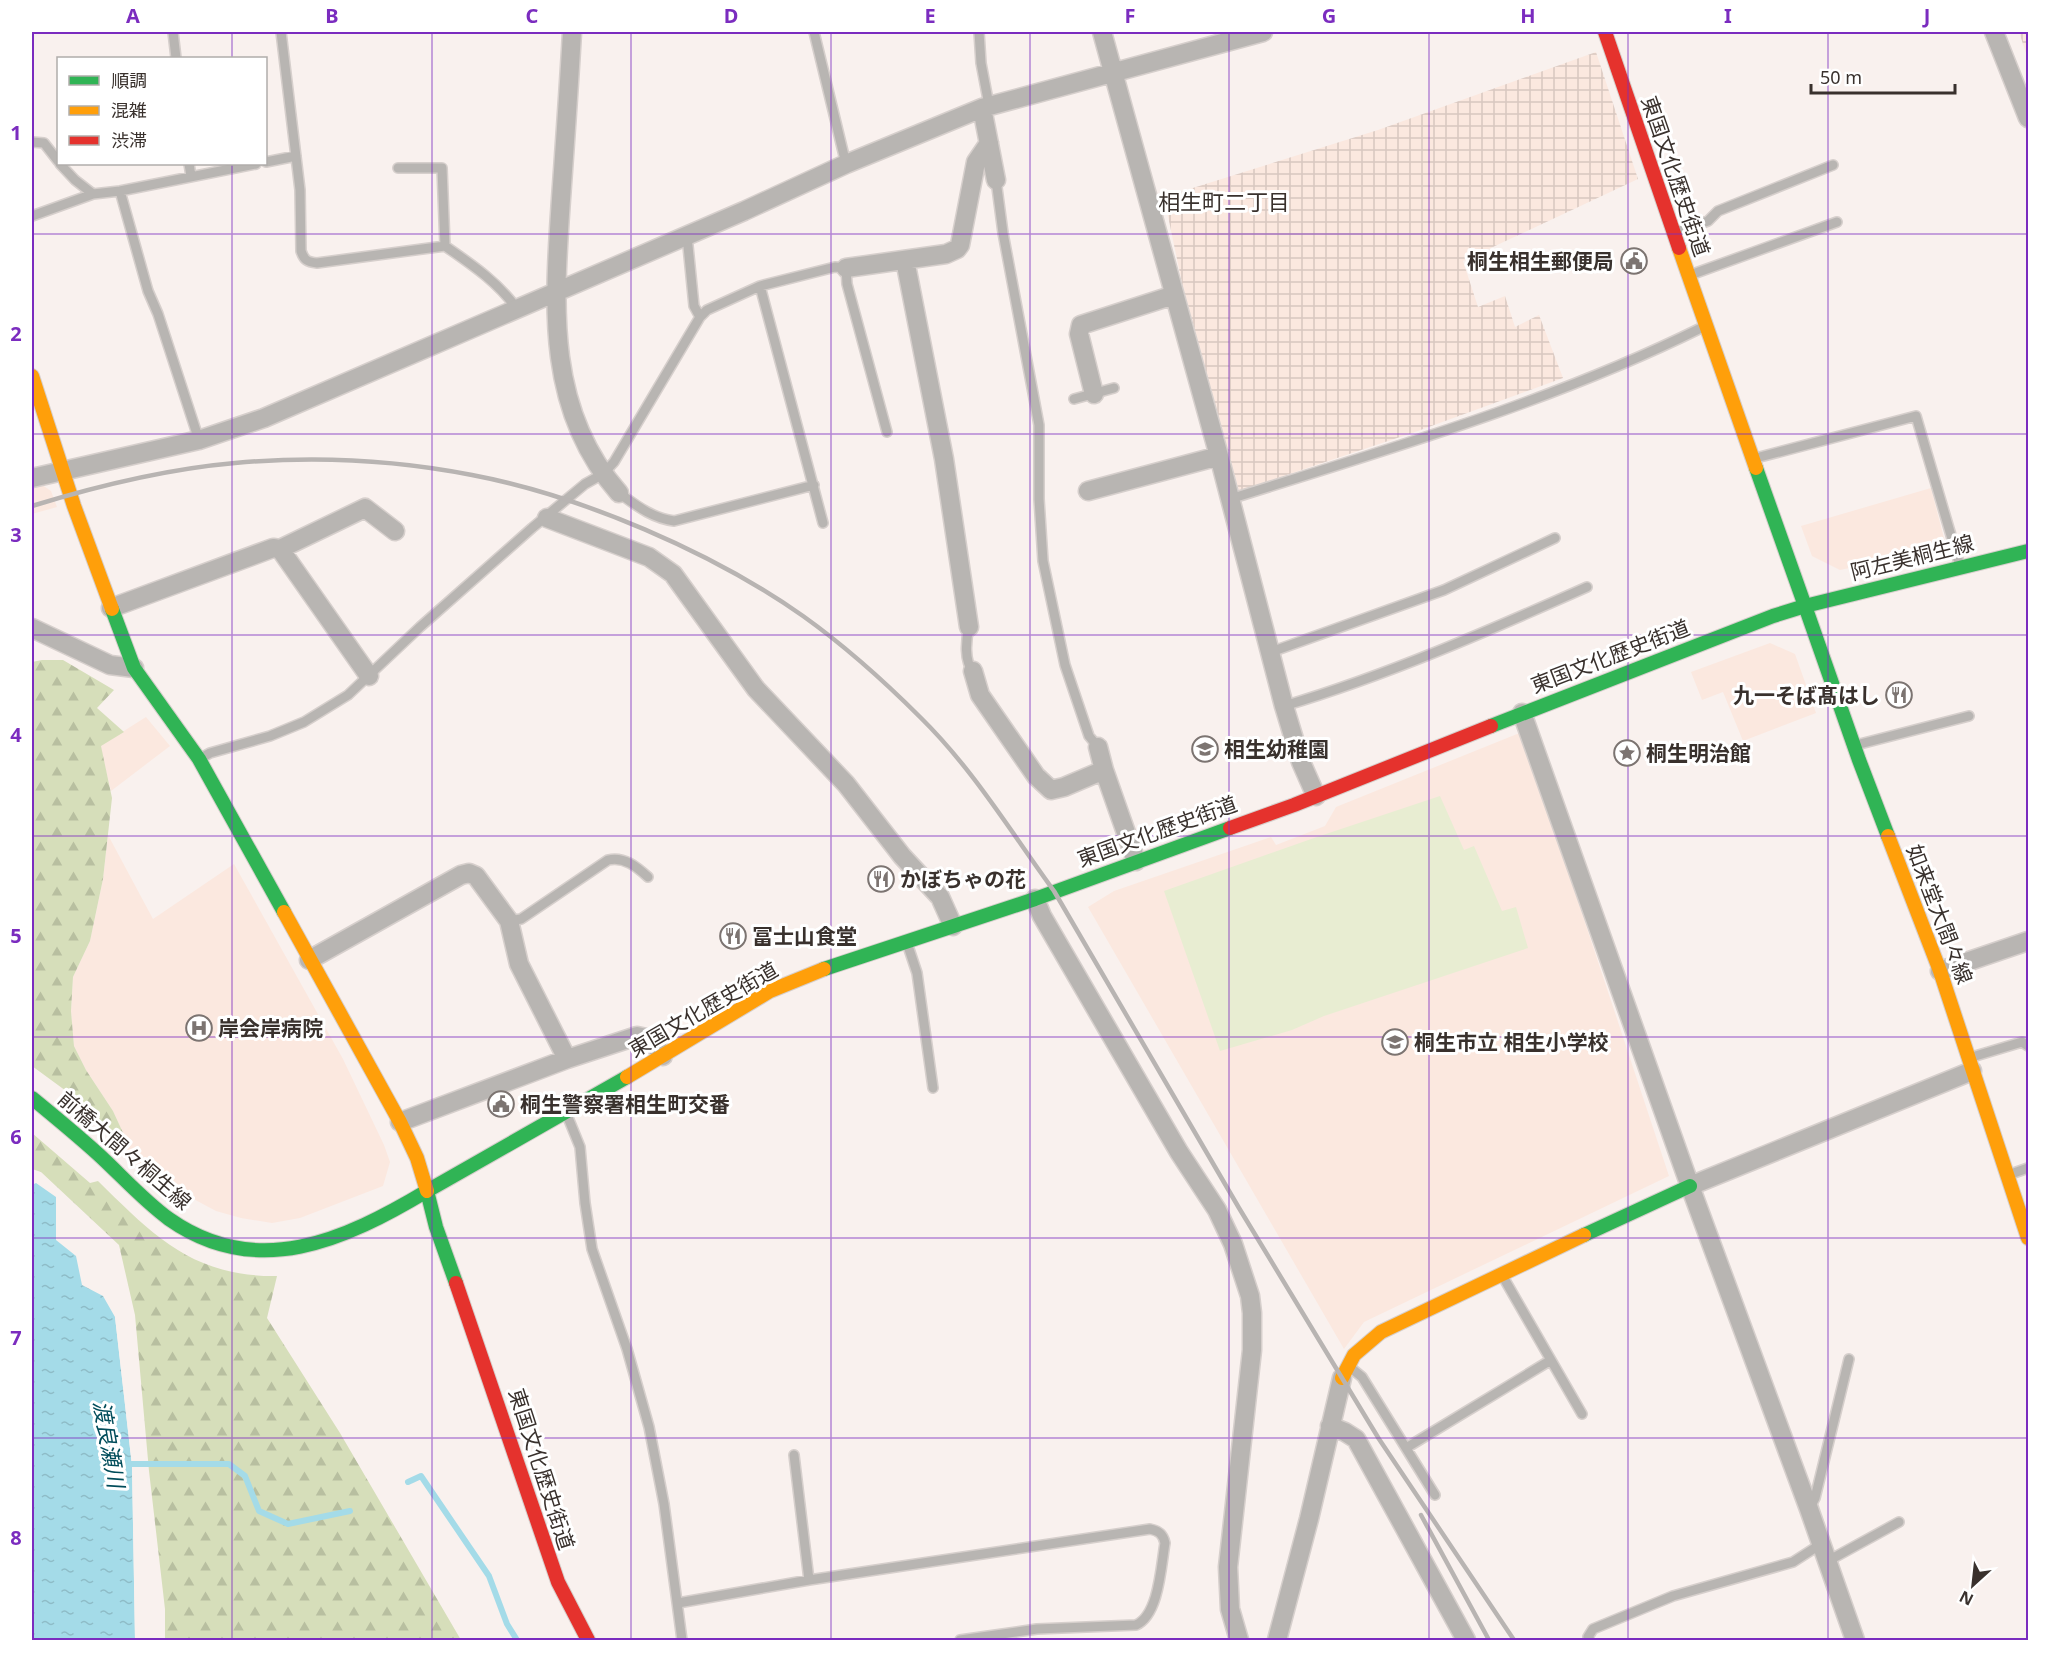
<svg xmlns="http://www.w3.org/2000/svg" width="2060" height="1672" viewBox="0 0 2060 1672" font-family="'Noto Sans','Noto Sans JP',sans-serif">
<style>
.built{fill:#fbe8df}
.industrial{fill:url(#industrial-grid)}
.forest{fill:url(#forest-firs)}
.pitch{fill:#e8edd2}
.water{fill:url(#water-ripples)}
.pier{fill:#f9f1ee}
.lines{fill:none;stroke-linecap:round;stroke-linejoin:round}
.stream{stroke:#a4dbe8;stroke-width:6}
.lane-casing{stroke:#d6cfcc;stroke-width:12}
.street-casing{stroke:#d6cfcc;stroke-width:21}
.fast-casing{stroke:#d6cfcc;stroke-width:16}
.slow-casing{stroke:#d6cfcc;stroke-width:16}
.jam-casing{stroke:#d6cfcc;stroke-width:16}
.lane{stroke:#b8b5b2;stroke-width:9}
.street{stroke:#b8b5b2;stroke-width:18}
.fast{stroke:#30b455;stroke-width:14}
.slow{stroke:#ff9f0a;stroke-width:14}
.jam{stroke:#e5322d;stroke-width:14}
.rail{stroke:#b8b4b2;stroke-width:4.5}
.grid{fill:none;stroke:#7b2cbf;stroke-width:1.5;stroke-opacity:0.55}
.labels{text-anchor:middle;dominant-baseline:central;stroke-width:6;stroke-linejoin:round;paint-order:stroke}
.street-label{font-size:21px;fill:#39312d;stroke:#fff}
.poi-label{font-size:21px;font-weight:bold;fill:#39312d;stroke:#fff;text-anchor:start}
.neighbourhood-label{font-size:22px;fill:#39312d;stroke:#fff}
.water-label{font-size:22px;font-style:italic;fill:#004c5a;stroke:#fff}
.neatline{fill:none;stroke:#7b2cbf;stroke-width:2}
.grid-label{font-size:20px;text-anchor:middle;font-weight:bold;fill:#7b2cbf}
</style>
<defs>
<pattern id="industrial-grid" width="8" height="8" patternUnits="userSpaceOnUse" patternTransform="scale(1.5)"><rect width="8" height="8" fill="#fbe8df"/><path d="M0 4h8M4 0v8" fill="none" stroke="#d8c7c0"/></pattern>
<pattern id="forest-firs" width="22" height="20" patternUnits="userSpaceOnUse" patternTransform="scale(1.5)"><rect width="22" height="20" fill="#d6deba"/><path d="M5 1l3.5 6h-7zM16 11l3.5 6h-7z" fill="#b8bfa0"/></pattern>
<pattern id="water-ripples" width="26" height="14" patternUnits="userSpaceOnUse" patternTransform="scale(1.5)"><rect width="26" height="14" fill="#a4dbe8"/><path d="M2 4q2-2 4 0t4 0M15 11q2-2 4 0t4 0" fill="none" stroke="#8ebcc7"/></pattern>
</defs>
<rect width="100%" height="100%" fill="#f9f1ee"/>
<path class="built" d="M38 482 51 491 57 507 32 514V483Z
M1931 488 1945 542 1942 548 1840 570 1812 556 1801 526Z
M1770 643 1795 654 1816 713 1743 741 1723 692 1702 700 1691 672Z
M146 717 170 746 111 791 100 746Z
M1522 732 1669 1176 1364 1322 1344 1349 1088 907 1114 891 1271 837 1276 845 1325 826 1336 807Z
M108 835 153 919 234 864 343 1059 384 1145 390 1162 383 1186 300 1218 272 1223 241 1218 216 1211 158 1180 116 1144 125 1137 113 1111 86 1070 74 1046 71 1011 73 977 90 941 103 879Z"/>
<path class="industrial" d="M2019 32H2028V59Z
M1596 52 1638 179 1463 261 1478 307 1505 296 1515 327 1539 315 1563 378 1415 432 1239 491 1182 283 1164 197 1378 130Z"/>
<path class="forest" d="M42 660H63L114 690 97 708 124 732 101 746 112 798 103 879 90 941 73 977 71 1011 74 1046 86 1070 113 1111 125 1137 116 1144 77 1099 32 1066V662Z
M32 1133 90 1183 98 1181C154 1236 193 1277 277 1276L267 1318 340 1433 461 1640H165V1609L149 1471 135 1315 119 1245 41 1172 32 1169Z"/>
<path class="pitch" d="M1440 796 1464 850 1474 846 1502 911 1516 907 1528 948 1324 1016 1292 1030 1220 1051 1164 891 1314 838Z"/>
<path class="water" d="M36 1183 56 1197V1240L76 1256 82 1285 103 1296 115 1317 132 1466 135 1640H32V1185Z"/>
<path class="pier" d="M115 1317H118L135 1466 138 1640H135L132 1466Z"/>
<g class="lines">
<path class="stream" d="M125 1464H229L245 1476 259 1511 288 1524 350 1511
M408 1482 421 1476 489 1576 507 1624 517 1640"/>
<g class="lane-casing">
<path id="lane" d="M173 32 176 58
M281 32 300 190 301 251C304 260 307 262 317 263L445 246C471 264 498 282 517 309
M814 32 846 164
M979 32 981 63 989 105
M32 142 44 143 58 161
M266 162 296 156
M60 164 75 180 93 194
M189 164 191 176
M398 168H442L445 246
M996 180 1003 233 1039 425V499L1043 561 1065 665 1089 736 1098 747
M120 191 148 291 158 314 199 440
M32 216 93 194 120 191 256 164
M1679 231 1708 221 1718 211 1833 165
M1693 274 1837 222
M760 286 823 523
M700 317 707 310 760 286 835 267 846 268 847 284 887 432
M1074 399 1114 388
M1756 458 1916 416 1960 566
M619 493C637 506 652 518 674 521L814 485
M1230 499C1389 449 1551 402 1701 328
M969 627C966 640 964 661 973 671
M1271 652 1444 590 1555 538
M1284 706C1388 675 1488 631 1587 587
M1856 745 1969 716
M201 758 210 753 270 736 304 722 348 695 420 627 532 528 585 484 603 474 614 462 700 317 694 306 687 236
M509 921 521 919 608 860C624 856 637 867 648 877
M908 946 917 973 933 1088
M1972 1057 2022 1042 2028 1046
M567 1115 580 1147 585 1203 592 1249 627 1349 649 1427 664 1504 682 1640
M2008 1175 2028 1168
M1502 1275 1582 1414
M1351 1368 1362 1377 1435 1495
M1406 1448 1551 1360
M794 1455 809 1580
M1809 1509 1815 1498 1849 1359
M1826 1562 1899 1522
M678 1603 809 1580 1150 1529C1159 1531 1163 1534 1165 1543 1161 1566 1159 1615 1136 1625L1037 1629 960 1640
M1590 1640 1588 1637 1593 1629 1673 1596 1793 1562 1821 1544"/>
</g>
<g class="street-casing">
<path id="street" d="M572 32C569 87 565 143 561 199 554 304 545 409 619 493
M1102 32 1219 456 1284 706 1301 762 1316 796
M1994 32 2028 118
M982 108 996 180
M905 260 944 459 969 627
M846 268 946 254 957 249 960 245 976 162 989 143
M1094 394 1079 334 1081 325 1174 295
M32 478 199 440 264 418 744 211 846 164 982 108 1263 32
M1088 491 1219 456
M547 518 649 557 673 574 756 689 846 784 902 856 940 897 953 926
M111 608 273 548 280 549
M32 628 110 665 134 668
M973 671 980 695 1036 776 1051 790 1064 787 1104 770
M369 676 280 549 365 508 395 531
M1522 713 1690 1186 1809 1509 1855 1640
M1098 747 1104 770 1136 861
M1035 899 1042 916 1179 1152 1217 1210 1233 1244 1250 1296 1252 1313V1350L1228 1567 1230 1609 1239 1640
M309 960 461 875 469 873 476 876 509 921 519 964 567 1059
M1940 971 2028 941
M400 1122 567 1059 637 1036 651 1039 663 1056
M1690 1186 1972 1071
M1330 1426 1345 1432 1356 1439 1466 1640
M1277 1640 1309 1519 1342 1378"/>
</g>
<g class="fast-casing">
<path id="fast" d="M112 609 134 668 199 759 284 912
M1491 726 1773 616 1805 606 1756 468
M1888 836 1859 760 1805 606 2028 551
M824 969 1035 899 1230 828
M32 1098C54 1116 77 1135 98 1154 122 1176 143 1200 169 1219 257 1281 345 1240 427 1191
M1584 1235 1690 1186
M456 1283 436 1227 427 1191 627 1077"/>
</g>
<g class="slow-casing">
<path id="slow" d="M1679 248 1756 468
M32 376 74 506 112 609
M1888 836 1940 971 2028 1238
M284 912 400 1122 417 1158 427 1191
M627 1077 770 991 824 969
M1342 1378 1354 1355 1381 1332 1584 1235"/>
</g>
<g class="jam-casing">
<path id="jam" d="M1605 32 1679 248
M1230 828 1294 805 1491 726
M456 1283 558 1582 588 1640"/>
</g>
<use href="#lane" class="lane"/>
<use href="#street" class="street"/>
<use href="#fast" class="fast"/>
<use href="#slow" class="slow"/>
<use href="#jam" class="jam"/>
<path class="rail" d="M32 506C97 486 166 469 235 463 312 456 395 460 472 475 582 496 712 552 803 616 845 646 884 681 920 717 973 769 1011 832 1054 891L1239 1208 1379 1439 1514 1640
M1421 1515 1489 1640"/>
</g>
<path class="grid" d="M232 32V58M432 32V1640M631 32V1640M831 32V1640M1030 32V1640M1229 32V1640M1429 32V1640M1628 32V1640M1828 32V1640M232 164V1640M32 234H2028M32 434H2028M32 635H2028M32 836H2028M32 1037H2028M32 1238H2028M32 1438H2028"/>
<defs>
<g id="civic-ring" transform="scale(1.35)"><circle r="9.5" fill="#fff" stroke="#7c7471" stroke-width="1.5"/><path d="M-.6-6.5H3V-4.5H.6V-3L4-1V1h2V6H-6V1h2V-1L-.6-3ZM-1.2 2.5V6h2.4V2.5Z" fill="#7c7471"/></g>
<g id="restaurant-ring" transform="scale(1.35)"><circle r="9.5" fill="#fff" stroke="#7c7471" stroke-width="1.5"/><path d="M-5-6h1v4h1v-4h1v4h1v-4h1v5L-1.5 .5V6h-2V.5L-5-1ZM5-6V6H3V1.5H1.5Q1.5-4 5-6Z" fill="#7c7471"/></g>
<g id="school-ring" transform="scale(1.35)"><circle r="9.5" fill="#fff" stroke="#7c7471" stroke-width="1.5"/><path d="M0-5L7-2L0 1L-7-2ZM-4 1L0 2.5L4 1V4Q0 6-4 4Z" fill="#7c7471"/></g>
<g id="sight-ring" transform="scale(1.35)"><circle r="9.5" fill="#fff" stroke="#7c7471" stroke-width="1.5"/><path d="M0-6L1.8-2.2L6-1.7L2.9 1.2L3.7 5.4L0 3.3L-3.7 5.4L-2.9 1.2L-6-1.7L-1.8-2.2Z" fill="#7c7471"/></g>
<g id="hospital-ring" transform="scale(1.35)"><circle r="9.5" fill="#fff" stroke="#7c7471" stroke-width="1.5"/><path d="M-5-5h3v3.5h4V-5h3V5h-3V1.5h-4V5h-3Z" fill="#7c7471"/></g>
</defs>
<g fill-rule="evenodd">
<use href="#civic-ring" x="1634" y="261"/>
<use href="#restaurant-ring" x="1899" y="695"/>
<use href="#school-ring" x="1205" y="749"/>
<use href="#sight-ring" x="1627" y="753"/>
<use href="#restaurant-ring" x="881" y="879"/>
<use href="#restaurant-ring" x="733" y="936"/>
<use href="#hospital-ring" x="199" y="1028"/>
<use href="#school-ring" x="1395" y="1042"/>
<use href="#civic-ring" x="501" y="1104"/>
</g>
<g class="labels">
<g class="street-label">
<text transform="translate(1676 176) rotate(71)">東国文化歴史街道</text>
<text transform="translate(1912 557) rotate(-14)">阿左美桐生線</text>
<text transform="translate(1610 656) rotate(-21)">東国文化歴史街道</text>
<text transform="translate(1157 831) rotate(-20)">東国文化歴史街道</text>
<text transform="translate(1940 914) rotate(69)">如来堂大間々線</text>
<text transform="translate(703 1009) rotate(-30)">東国文化歴史街道</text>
<text transform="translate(125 1150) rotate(41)">前橋大間々桐生線</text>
<text transform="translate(542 1469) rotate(72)">東国文化歴史街道</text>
</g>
<g class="poi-label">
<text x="1614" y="261" text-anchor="end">桐生相生郵便局</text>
<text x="1880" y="695" text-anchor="end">九一そば髙はし</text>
<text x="1224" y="749">相生幼稚園</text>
<text x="1646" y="753">桐生明治館</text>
<text x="900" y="879">かぼちゃの花</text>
<text x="752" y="936">冨士山食堂</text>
<text x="218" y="1028">岸会岸病院</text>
<text x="1414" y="1042">桐生市立 相生小学校</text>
<text x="520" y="1104">桐生警察署相生町交番</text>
</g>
<g class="neighbourhood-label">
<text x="1224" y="201">相生町二丁目</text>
</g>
<g class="water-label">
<text transform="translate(110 1444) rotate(80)">渡良瀬川</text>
</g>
</g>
<rect width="2060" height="1672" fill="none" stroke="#ffffff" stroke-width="66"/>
<rect x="57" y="57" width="210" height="108" fill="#ffffff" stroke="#b0adab" stroke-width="1.5"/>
<rect x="69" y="76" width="30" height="9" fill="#30b455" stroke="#b0adab" stroke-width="1.5"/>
<text x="111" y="87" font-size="18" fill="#39312d">順調</text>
<rect x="69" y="106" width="30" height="9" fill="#ff9f0a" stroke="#b0adab" stroke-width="1.5"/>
<text x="111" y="117" font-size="18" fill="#39312d">混雑</text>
<rect x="69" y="136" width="30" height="9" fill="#e5322d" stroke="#b0adab" stroke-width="1.5"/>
<text x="111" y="147" font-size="18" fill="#39312d">渋滞</text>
<g transform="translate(1973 1585) rotate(207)" stroke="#ffffff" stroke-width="4.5" paint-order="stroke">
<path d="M0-4.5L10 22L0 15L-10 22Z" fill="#39312d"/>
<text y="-9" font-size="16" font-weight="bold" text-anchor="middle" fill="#39312d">N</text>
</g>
<path d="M1811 84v9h144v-9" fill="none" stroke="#39312d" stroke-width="3"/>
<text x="1820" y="84" font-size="18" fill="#39312d" stroke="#ffffff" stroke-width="4.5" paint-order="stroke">50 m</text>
<rect x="33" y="33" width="1994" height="1606" class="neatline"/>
<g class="grid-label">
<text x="133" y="23">A</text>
<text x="332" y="23">B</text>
<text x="532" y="23">C</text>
<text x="731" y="23">D</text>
<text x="930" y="23">E</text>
<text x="1130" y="23">F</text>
<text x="1329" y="23">G</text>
<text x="1528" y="23">H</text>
<text x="1728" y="23">I</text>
<text x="1927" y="23">J</text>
<text x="16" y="140">1</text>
<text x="16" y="341">2</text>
<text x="16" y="542">3</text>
<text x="16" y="742">4</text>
<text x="16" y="943">5</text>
<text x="16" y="1144">6</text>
<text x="16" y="1345">7</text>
<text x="16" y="1545">8</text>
</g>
</svg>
